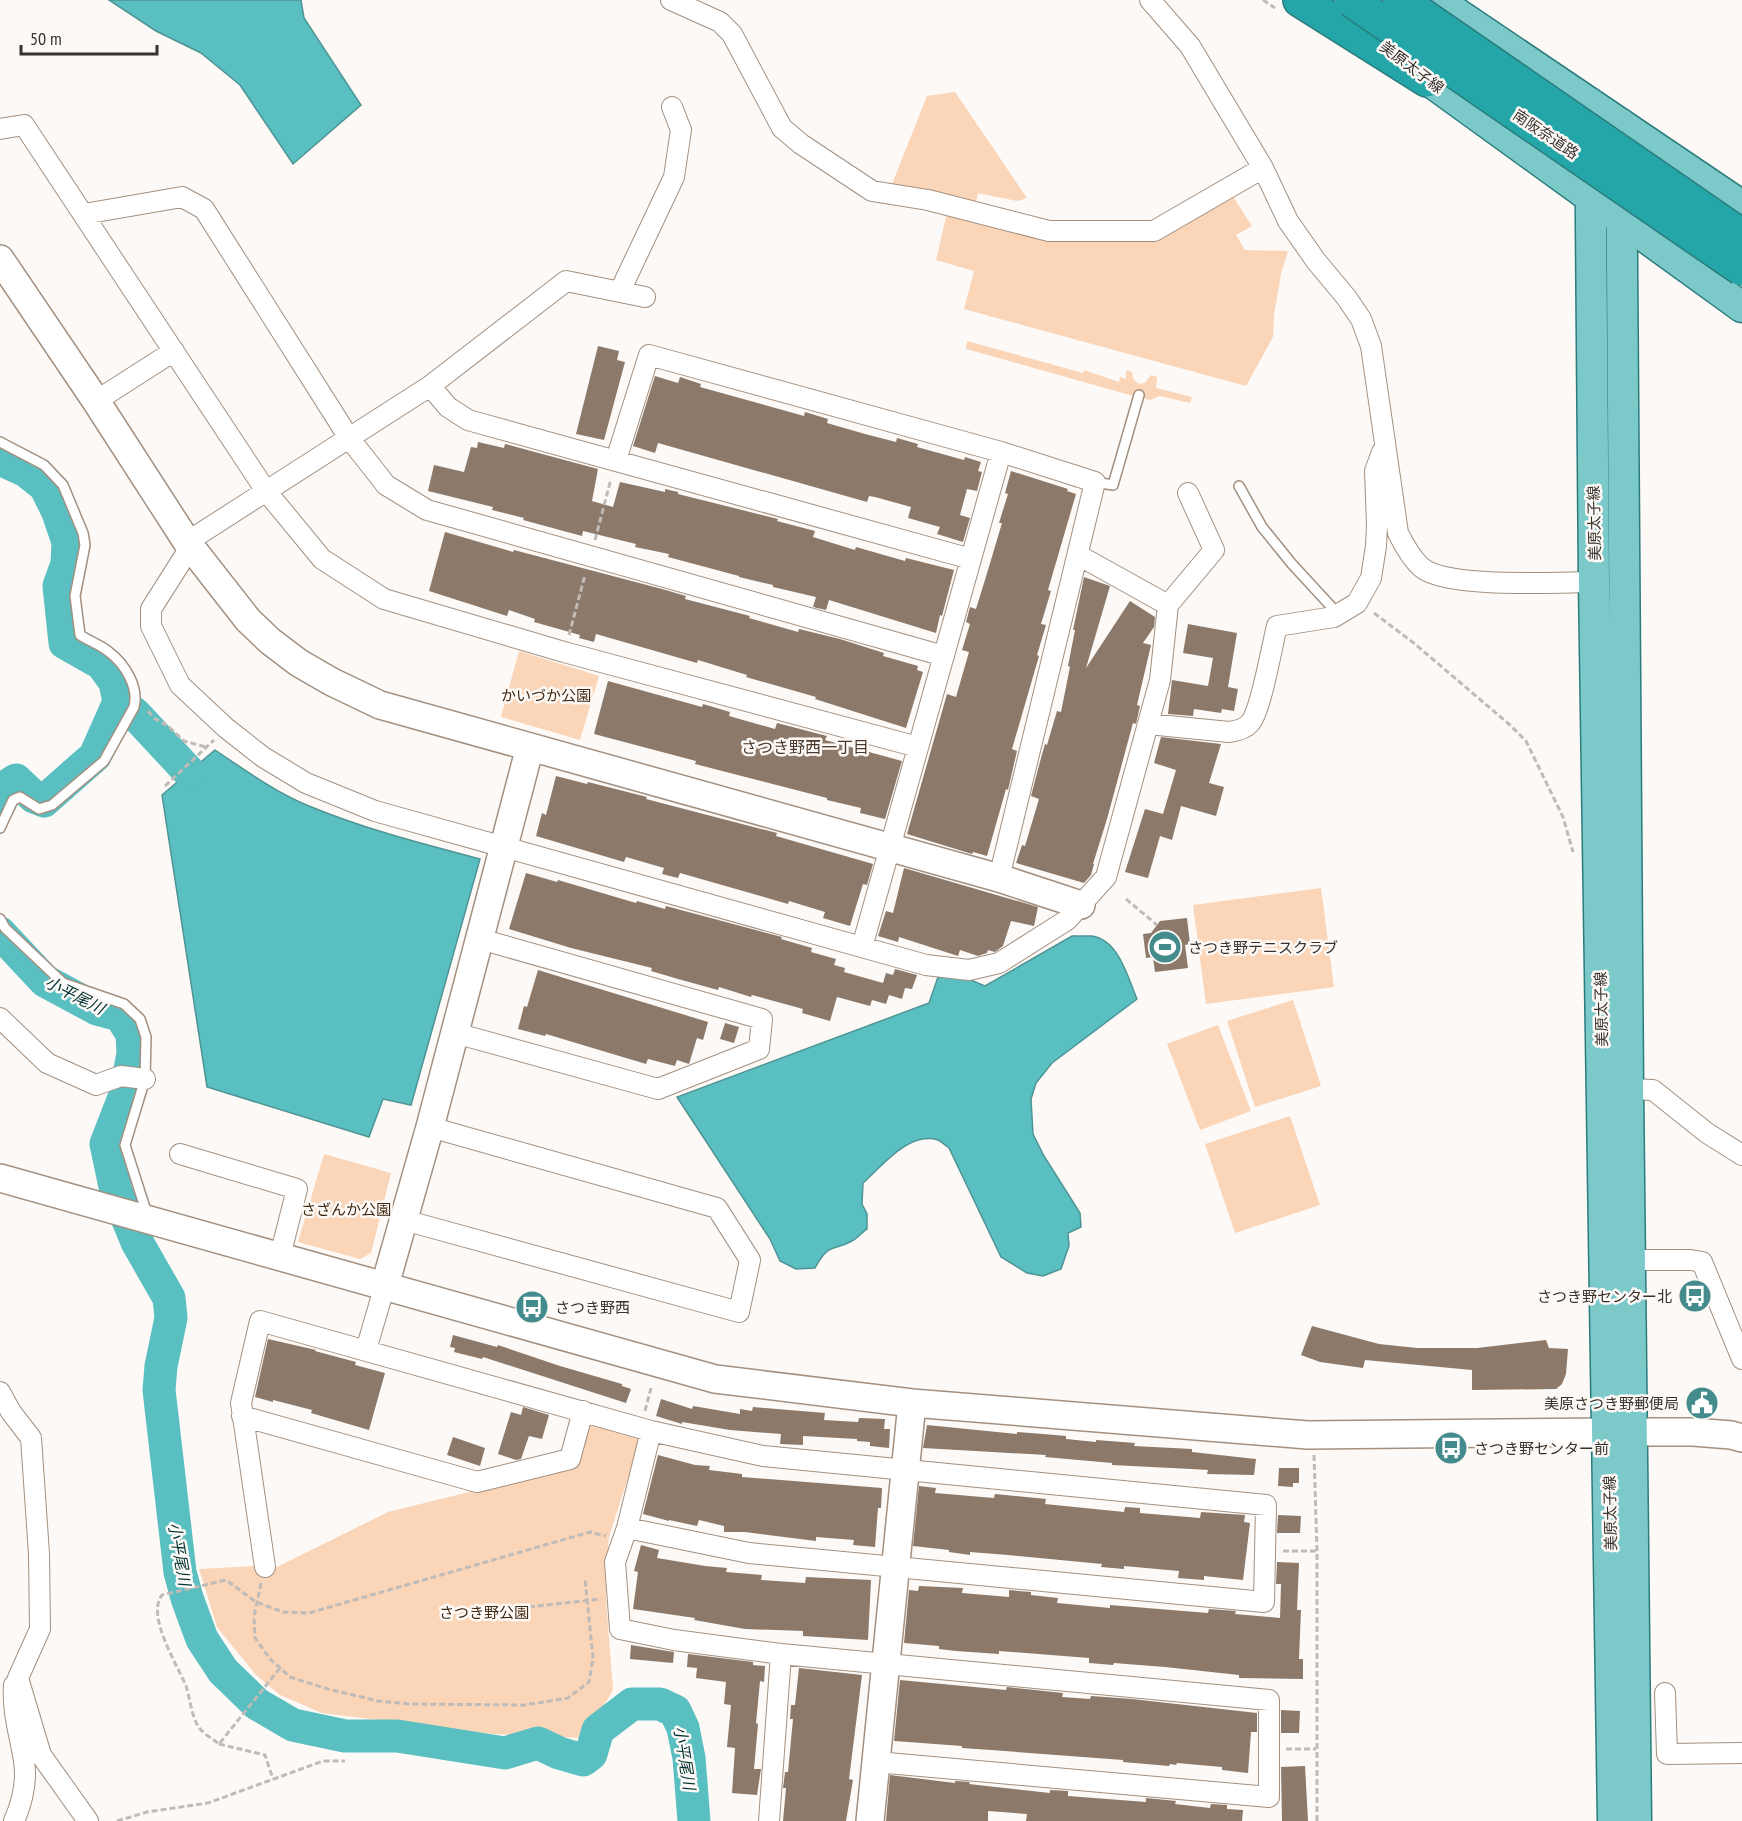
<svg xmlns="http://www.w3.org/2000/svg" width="1742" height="1821" viewBox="0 0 1742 1821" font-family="'PT Sans Narrow','Noto Sans JP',sans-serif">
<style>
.green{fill:#fad5b8}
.water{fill:#59bfc1;stroke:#4f9494;stroke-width:1.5}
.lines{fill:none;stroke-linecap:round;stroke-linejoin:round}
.river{stroke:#59bfc1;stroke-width:33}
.building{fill:#8c796a}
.lane-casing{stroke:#a39080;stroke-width:12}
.street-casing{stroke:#a39080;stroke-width:22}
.secondary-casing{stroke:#a39080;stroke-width:30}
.primary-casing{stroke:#2b7c7c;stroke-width:33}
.highway-casing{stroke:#2b7c7c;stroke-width:36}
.path{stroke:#c1bbb7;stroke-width:3;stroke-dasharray:6 3;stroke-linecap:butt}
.lane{stroke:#fff;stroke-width:9}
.street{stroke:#fff;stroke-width:20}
.secondary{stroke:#fff;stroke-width:27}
.primary{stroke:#7cc9ca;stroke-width:30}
.highway{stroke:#24a5a7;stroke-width:33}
.highway-bridge-casing{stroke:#2b7c7c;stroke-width:36;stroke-linecap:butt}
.highway-bridge{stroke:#24a5a7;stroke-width:33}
.labels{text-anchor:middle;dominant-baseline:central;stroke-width:5;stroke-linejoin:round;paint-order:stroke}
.street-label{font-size:15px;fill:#39312b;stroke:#fdf9f6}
.park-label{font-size:15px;fill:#402812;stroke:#fdf9f6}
.poi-label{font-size:15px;fill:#39312b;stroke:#fdf9f6;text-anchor:start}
.neighbourhood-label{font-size:16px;fill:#4a392c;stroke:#fdf9f6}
.water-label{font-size:16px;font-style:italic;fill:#003233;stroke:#fdf9f6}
</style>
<rect width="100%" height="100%" fill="#fdf9f6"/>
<path class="green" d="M955 92 1027 198 1017 201 978 193 975 207 890 189 927 96Z
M1230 192 1252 226 1236 235 1245 250 1288 251 1281 274 1274 314 1273 337 1246 386 964 309 974 271 936 260 947 213 1155 239Z
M967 341 1083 373 1084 370 1119 382 1120 377 1126 379V370L1132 372 1133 379 1139 384 1145 383 1151 375 1157 377 1156 388 1192 397 1190 403 1160 396 1150 400 1130 395 966 349Z
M519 651 599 676 580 740 501 717Z
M1321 888 1334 987 1206 1004 1193 905Z
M1293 1000 1321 1086 1255 1107 1227 1021Z
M1218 1025 1251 1111 1200 1130 1167 1044Z
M1290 1116 1320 1205 1235 1233 1205 1144Z
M324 1154 391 1173 371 1253 360 1259 298 1242Z
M591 1420 641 1437 609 1537 606 1565V1599L613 1690 584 1738 493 1734 322 1713 280 1695 256 1675 217 1627 199 1569 254 1566 275 1568 388 1512 575 1466Z"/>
<path class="water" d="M109 0H301L304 18 361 105 293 164 240 85 201 53 156 31Z
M215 750C245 770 275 792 309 806 364 829 423 844 480 859L411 1105 383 1099 369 1137 207 1087 162 795Z
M1072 936C1079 936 1086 936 1092 936 1119 940 1128 978 1137 999L1052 1063 1036 1083 1031 1099 1033 1134 1044 1156 1080 1213 1081 1227 1068 1233 1069 1246 1061 1269 1043 1276 1027 1273 1001 1257 949 1148C946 1146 942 1142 938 1140 909 1131 882 1166 863 1183L862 1204 867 1214V1229C862 1232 857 1239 852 1241 832 1252 829 1242 815 1268L796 1269 780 1261 770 1239 677 1097 929 1003 938 977 961 976 985 986Z"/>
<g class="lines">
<path class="river" d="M0 459 26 471 45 486 57 510 68 542 67 564 59 586 65 643 102 664 115 682 119 702 95 756 44 801 34 797 16 780 7 786 0 803
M119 702 135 714 189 772
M0 933 45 981 97 1009 120 1015 132 1034 133 1054 125 1095 106 1144 116 1191 137 1242 169 1298 171 1318 161 1366 159 1390 180 1572 187 1598 202 1639 223 1671 257 1704 293 1725 345 1736H397L505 1753 538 1743 559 1753 583 1760 591 1754 598 1730 632 1704H660L675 1711 683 1728 689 1758 694 1821"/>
</g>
<path class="building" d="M598 346 619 351 617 360 625 362 604 440 576 434Z
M655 376 678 383 680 377 701 384 700 387 804 416 805 412 828 419 827 423 865 434 896 442 897 438 918 444 917 447 964 460 965 457 981 462 978 471 982 472 977 491 967 489 960 515 970 518 963 542 937 534 940 527 908 518 911 507 875 497 869 496 867 502 658 443 655 453 633 446Z
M478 442 504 448 505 444 598 469 592 501 613 507 620 482 665 492V489L678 492V494L778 519 777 521 815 531 813 537 855 550 856 547 905 561 906 558 954 570 942 616 940 615 936 633 829 600 826 610 813 607 816 597 773 587V585L739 577V576L668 557 669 554 635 547 636 544 583 531 582 536 523 520 524 518 492 510 493 507 428 491 434 465 464 472 471 447 477 448Z
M1011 471 1068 489 1067 491 1076 494 1048 590 1051 591 1041 624 1046 625 1037 655 1039 656 1012 749 1017 751 1008 790 1006 789 987 856 973 852 972 854 907 834 947 694 956 697 969 652 962 650 970 624 966 622 970 607 976 609 988 570 1002 523H999L1008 494 1005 493Z
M445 532 513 552 514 550 662 589 686 596 685 599 750 616 749 618 798 632 799 629 840 639 884 653 883 656 918 666 917 670 923 672 906 728 815 699 816 697 746 677 747 675 698 660 697 663 596 634 594 642 579 638 580 635 534 622 535 619 509 610 507 616 429 591Z
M1084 577 1110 586 1086 668 1130 601 1155 617 1154 627 1143 643 1151 645 1137 705 1140 706 1136 724 1133 723 1107 819 1093 864H1094L1091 875 1084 883 1016 863 1022 845 1025 846 1039 799 1031 796 1041 758 1045 744 1047 745 1057 711 1061 712 1070 667 1068 666 1075 630H1073Z
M1188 624 1237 633 1228 687 1238 689 1234 711 1222 709 1221 713 1194 709 1193 716 1168 714 1172 680 1208 686 1213 658 1183 653Z
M608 681 702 707 703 704 730 712 729 716 775 729 777 723 804 730 827 736 825 740 902 761 885 819 860 813 861 808 827 800V798L695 764 696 761 594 734Z
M1161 737 1221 744 1209 783 1224 787 1216 816 1181 806 1172 840 1160 836 1148 878 1125 872 1145 809 1163 814 1176 770 1154 763Z
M556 776 587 784 588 782 647 797 646 799 777 833 776 836 873 864 867 885 863 884 850 926 823 918 825 912 789 901 788 904 680 873 678 878 662 874 664 868 626 857 624 862 536 836 542 813 546 815Z
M904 868 1038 907 1034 926 1011 921 1003 946 995 952 988 950 987 953 978 956 960 950 958 956 899 937 898 942 878 936 886 911 893 913Z
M526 873 557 882 558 880 636 903 637 901 665 909 666 906 782 937 781 939 812 948 811 952 836 959 834 965 845 968 844 972 883 983 886 973 893 975 895 969 917 975 912 989 905 988 902 999 889 995 886 1004 872 1000 870 1006 837 997 830 1021 802 1013 803 1009 752 995 751 997 719 987 718 990 678 979 651 971 652 968 571 948 509 929Z
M1187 918 1190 944 1185 945 1188 968 1155 972 1153 957 1146 958 1143 934 1151 933 1160 921Z
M538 970 708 1022 703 1040 697 1038 689 1064 677 1060 675 1066 648 1059 646 1064 546 1034 545 1036 518 1029 524 1006 527 1007Z
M725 1023 739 1027 734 1043 720 1039Z
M1312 1326 1379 1344 1417 1348H1477L1546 1340 1549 1348 1568 1349 1566 1374 1562 1384 1556 1389 1472 1390V1370L1365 1360 1363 1368 1320 1362 1301 1355Z
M453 1335 497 1347 498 1345 560 1366 622 1384V1386L631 1389 626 1403 483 1357 482 1359 454 1352 455 1348 450 1347Z
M268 1339 316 1350 315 1351 356 1362 355 1365 385 1373 369 1430 311 1413 312 1410 273 1400V1402L255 1397Z
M661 1399 692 1409 693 1406 740 1414V1409L752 1411 753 1407 825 1413 824 1420 858 1422 859 1418 885 1419 884 1429H890L889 1448 870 1446V1442L857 1441V1439L803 1436V1445L780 1444 781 1434 730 1430 682 1422V1424L656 1416Z
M523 1407 549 1415 542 1439 529 1436 521 1459 516 1460 498 1454 511 1412 521 1415Z
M927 1425 1017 1434V1432L1043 1434 1066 1436V1439L1096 1442V1440L1135 1443 1134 1446 1192 1449V1452L1256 1459 1254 1475 1207 1474 1208 1470 1191 1469 1112 1465V1463L1045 1457 1046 1455 923 1448Z
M453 1437 485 1448 480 1466 447 1455Z
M658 1455 695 1465 710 1466 709 1470 742 1474V1477L882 1488 881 1508H878L875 1547 853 1545 854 1540 816 1537V1541L745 1532H724V1526L699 1520 697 1526 669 1520V1521L643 1514Z
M1279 1468H1299V1483H1293V1487L1278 1486Z
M919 1486 936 1488 935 1493 994 1498 995 1494 1046 1499 1045 1504 1124 1512 1125 1507 1140 1508V1513L1200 1518 1201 1512 1245 1515 1244 1522 1250 1523 1243 1580 1204 1576V1580L1178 1578 1179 1571 1124 1566V1569L1101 1567 1102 1564 1008 1555 970 1552V1555L949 1552V1550L913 1546Z
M1278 1515 1301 1516 1300 1533H1277Z
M641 1545 659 1550 657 1558 705 1566 727 1568 726 1572 762 1575 761 1580 805 1583 806 1577 871 1580 868 1640 803 1636V1631L745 1629 694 1620 695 1618 633 1609 638 1572 634 1571Z
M1277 1562 1299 1563 1297 1610H1301L1299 1659H1303V1679L1239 1678V1675L1165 1667 1114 1663 1113 1665 1089 1663V1658L999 1651V1654L956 1651 939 1649V1646L904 1643 909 1590 918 1591 919 1586 963 1588 962 1593 1009 1597V1590L1031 1592V1595L1058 1598 1057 1603 1110 1608V1605L1208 1613 1209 1609 1236 1611 1235 1614 1280 1618 1281 1584H1276Z
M631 1645 674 1652 673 1663 630 1659Z
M688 1654 753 1662V1665L765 1666 764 1682 760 1681 756 1723 758 1724 754 1769H761L757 1795 732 1793 735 1748 727 1747 731 1705 724 1704 726 1682 696 1678 697 1668 687 1667Z
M799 1668 862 1675 849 1779 853 1780 846 1821H783L786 1788H783L785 1772H788L793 1719H790L791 1705H795Z
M900 1680 1006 1690 1007 1687 1063 1693 1062 1697 1090 1699 1091 1696 1132 1699 1257 1713V1732H1251L1248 1773 1222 1770V1767L1177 1763 1176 1765 1170 1764 1169 1766 1123 1762V1760L991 1750 962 1748V1746L894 1741Z
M1281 1710 1300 1711 1299 1733H1281Z
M1305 1766 1308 1821H1282L1281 1767Z
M890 1775 955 1783V1781L970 1782 969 1784 1050 1793V1790L1068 1791V1796L1146 1802V1798L1176 1801 1175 1804 1210 1808 1211 1804 1227 1805V1809L1243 1810 1242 1821H1026L1027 1814 988 1811V1821H886Z"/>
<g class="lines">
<g class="lane-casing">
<path id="lane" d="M0 442 44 465 63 485 83 533 85 545 75 596 80 635C89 641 101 645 109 652 125 664 139 687 134 707L104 761 52 805 39 809 20 797 13 800 0 828
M1095 482 1113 485 1139 395
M1239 486 1262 527 1292 564 1338 614
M0 919 5 928 63 983 124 1004 140 1019 146 1037 145 1079 125 1145 147 1214"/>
</g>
<g class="street-casing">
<path id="street" d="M671 0 720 22 732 34 782 128 801 144 872 191 928 200 1049 231H1154L1263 168
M1150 0 1190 46 1263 168 1288 221 1316 261 1346 297 1361 319 1371 346 1398 533C1404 545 1411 558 1421 567 1446 589 1558 582 1594 582
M0 129 24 125 266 491 322 559 384 599 564 652 918 747
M84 214 182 197 204 209 349 438 386 485 427 510 944 656
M620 291 674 177 681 130 672 107
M430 386 448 407 468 420 971 559
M96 401 174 351
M616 460 649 355 1001 452 1095 482 999 878
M187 542 430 386 566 281 645 297
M191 546 151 609V626L180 685 226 728 263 757 306 783 375 811 926 965 969 970 999 963 1067 920 1106 877 1160 680 1168 605 1078 555
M1168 605 1214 550 1188 493
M1148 724 1229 732C1237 731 1245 729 1250 723 1261 711 1272 645 1277 626L1334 617 1357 603 1371 578 1376 546 1377 525 1375 471 1382 452
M862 947 1001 452
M0 1018 47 1063 96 1085 121 1076 145 1079
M455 1033 658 1089 759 1049 762 1019 480 939
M1628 1089 1653 1090 1707 1133 1742 1155
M180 1154 297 1189 280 1256
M404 1220 739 1312 750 1260 717 1208 430 1127
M1620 1260H1691L1702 1262 1742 1359
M366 1350 385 1285
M0 1392 11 1412 31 1438 39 1554 40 1629 18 1678 41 1755 88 1821
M242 1416 477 1482 570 1459 583 1411
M651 1431 627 1528 615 1562 620 1629 674 1640 781 1654 1269 1700V1797L876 1762
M265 1567 241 1403 260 1321 651 1431 763 1456 1266 1505 1264 1602 749 1553 627 1528
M1665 1693 1667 1754 1742 1753
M14 1821C22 1803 27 1781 24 1761 20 1735 12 1712 14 1685
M769 1821 781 1654"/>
</g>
<g class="secondary-casing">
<path id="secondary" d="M0 259 96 401 187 542 248 620 270 641 299 663 332 682 380 705 999 878 1081 905
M0 1178 715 1379 912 1403 1308 1435 1609 1432H1693L1731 1435 1742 1438
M385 1285 430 1127 530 747
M870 1821 912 1403"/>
</g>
<g class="primary-casing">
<path id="primary" d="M1437 0 1742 206
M1409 66 1742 307
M1590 103 1594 582 1613 1821
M1621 124 1628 1089 1636 1821"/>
</g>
<g class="highway-casing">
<path id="highway" d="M1300 0 1427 80"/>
</g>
<path class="path" d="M1263 0 1275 8
M595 540 611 479
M1374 613 1415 644 1510 725 1526 741 1563 817 1573 852
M569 635 585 575
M148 711 154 718 168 726 184 741 206 747
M165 786 214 740
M1126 899 1157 925
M645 1411 651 1388
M1314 1455 1317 1551V1821
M1283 1551H1317
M261 1583 254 1617 255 1638 271 1660 290 1677 328 1689 378 1701 410 1704 525 1705 568 1698 589 1682 593 1658 585 1579
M529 1607 601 1599
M280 1668 219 1744C213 1739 202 1733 198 1726 191 1714 190 1698 186 1686 177 1664 146 1616 162 1595L226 1580 256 1602 283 1612 309 1613 590 1532 606 1536
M219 1744 265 1755 273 1779
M1286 1749H1316
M117 1821 147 1812 208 1803 323 1761H345"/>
<use href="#lane" class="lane"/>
<use href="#street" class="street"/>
<use href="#secondary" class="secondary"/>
<use href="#primary" class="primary"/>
<use href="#highway" class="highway"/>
<g class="highway-bridge-casing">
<path id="highway-bridge" d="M1351 0 1742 269
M1400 0 1742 236"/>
</g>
<use href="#highway-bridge" class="highway-bridge"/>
</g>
<defs>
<g id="stadium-disc" transform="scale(1.725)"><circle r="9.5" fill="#438b8c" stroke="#fdf9f6"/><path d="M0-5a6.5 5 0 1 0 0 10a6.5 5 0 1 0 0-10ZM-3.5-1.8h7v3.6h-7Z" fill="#fff"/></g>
<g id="bus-disc" transform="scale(1.725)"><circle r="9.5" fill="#438b8c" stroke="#fdf9f6"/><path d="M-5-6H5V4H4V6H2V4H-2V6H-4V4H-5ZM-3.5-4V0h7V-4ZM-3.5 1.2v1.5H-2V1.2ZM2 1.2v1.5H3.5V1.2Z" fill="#fff"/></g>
<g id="civic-disc" transform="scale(1.725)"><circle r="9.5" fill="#438b8c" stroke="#fdf9f6"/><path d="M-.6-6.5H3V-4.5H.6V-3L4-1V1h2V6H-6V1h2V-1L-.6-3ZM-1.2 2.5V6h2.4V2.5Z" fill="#fff"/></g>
</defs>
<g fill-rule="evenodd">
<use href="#stadium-disc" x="1165" y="947"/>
<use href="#bus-disc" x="1695" y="1296"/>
<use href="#bus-disc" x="532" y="1307"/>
<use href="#civic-disc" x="1702" y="1403"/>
<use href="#bus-disc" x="1451" y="1448"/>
</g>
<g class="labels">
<g class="street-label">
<text transform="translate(1412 67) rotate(37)">美原太子線</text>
<text transform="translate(1546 134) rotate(34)">南阪奈道路</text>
<text transform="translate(1594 523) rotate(-91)">美原太子線</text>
<text transform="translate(1601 1009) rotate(-91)">美原太子線</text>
<text transform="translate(1610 1513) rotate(-91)">美原太子線</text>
</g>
<g class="park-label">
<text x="546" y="695">かいづか公園</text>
<text x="346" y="1209">さざんか公園</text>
<text x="484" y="1612">さつき野公園</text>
</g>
<g class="poi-label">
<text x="1188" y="947">さつき野テニスクラブ</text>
<text x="1672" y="1296" text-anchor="end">さつき野センター北</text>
<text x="555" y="1307">さつき野西</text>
<text x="1679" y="1403" text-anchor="end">美原さつき野郵便局</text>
<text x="1474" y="1448">さつき野センター前</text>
</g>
<g class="neighbourhood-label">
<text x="805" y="747">さつき野西一丁目</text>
</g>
<g class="water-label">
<text transform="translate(75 995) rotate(27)">小平尾川</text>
<text transform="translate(180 1554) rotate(80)">小平尾川</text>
<text transform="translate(685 1758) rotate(81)">小平尾川</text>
</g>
</g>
<path d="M21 45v9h136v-9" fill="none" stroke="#39312b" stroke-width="3"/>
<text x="30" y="45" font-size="18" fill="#39312b" stroke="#fdf9f6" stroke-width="4.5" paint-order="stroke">50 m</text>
</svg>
